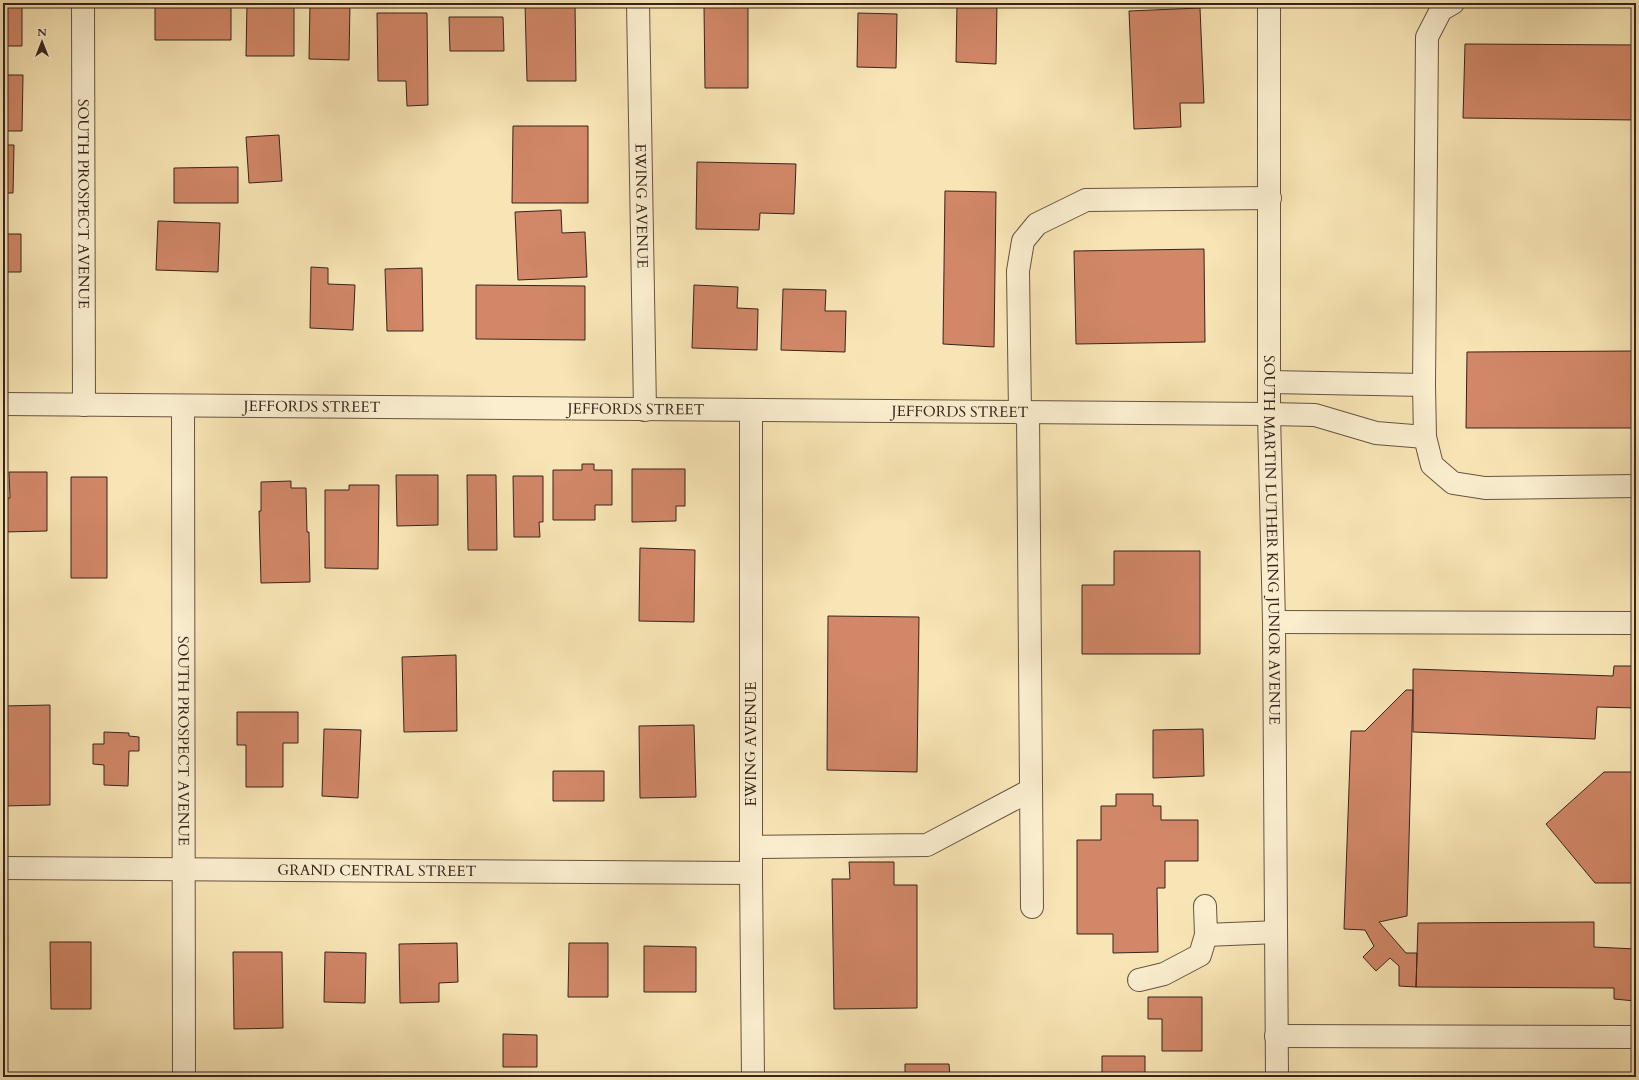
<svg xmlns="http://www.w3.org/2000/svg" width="1639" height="1080" viewBox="0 0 1639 1080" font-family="Cardo,serif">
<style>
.building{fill:#d18768;stroke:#37241b}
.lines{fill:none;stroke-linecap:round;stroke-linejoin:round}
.minor-casing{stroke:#675442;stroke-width:24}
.minor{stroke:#faeecf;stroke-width:22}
.labels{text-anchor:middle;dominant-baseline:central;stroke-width:3;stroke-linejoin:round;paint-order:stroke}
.street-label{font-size:15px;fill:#37241b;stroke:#faeecf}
</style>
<rect width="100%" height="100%" fill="#f8e5b5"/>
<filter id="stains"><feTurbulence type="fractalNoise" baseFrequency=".005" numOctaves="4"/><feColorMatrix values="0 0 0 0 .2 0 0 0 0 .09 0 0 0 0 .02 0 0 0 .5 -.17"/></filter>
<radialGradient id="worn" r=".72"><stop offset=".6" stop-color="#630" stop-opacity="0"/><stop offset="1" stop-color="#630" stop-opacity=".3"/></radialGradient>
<path class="building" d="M3 3H22V46H3Z
M155 3H231V40H155Z
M247 3H294V56H246Z
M310 3H350L349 60 309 59Z
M525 3H575L576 81H527Z
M957 3H997L996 64 956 62Z
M748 5V88H705L704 6Z
M1200 8 1204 103H1180L1181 127 1134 129 1129 11Z
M377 13H427L428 105 407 106 406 81H378Z
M858 13 897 14 896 68 857 67Z
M449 17H503L504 51H450Z
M1465 44 1636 45V120L1463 118Z
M3 75H23L22 131H3Z
M513 126H588V203H512Z
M279 135 282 181 249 183 246 137Z
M3 145H14L13 193H3Z
M697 162 796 164 794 214 760 213 759 230 696 229Z
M238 167V203H174V168Z
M945 191 996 192 994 347 943 344Z
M561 210 562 233 585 232 587 277 518 280 515 212Z
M158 221 220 223 218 272 156 270Z
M3 234H21V272H3Z
M1204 249 1205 342 1076 344 1074 251Z
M311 267 328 268V284L355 285 353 330 310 328Z
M422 268 423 331H387L385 269Z
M3 280H6L7 328H3Z
M476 285 585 286V340L476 339Z
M694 285 738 287 737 308 758 309 757 350 692 348Z
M783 289 826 290 825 311H846L845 352 781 350Z
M1636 351V428H1466L1467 352Z
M582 464H594V470H612V505H595V520H553V470H582Z
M632 469H685V506H676V521L632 522Z
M9 472H47V531L3 532V498H10Z
M396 475H438V525L397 526Z
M467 475H496L497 550H468Z
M513 476H543V522H539L540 537H514Z
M71 477H107V578H71Z
M291 481V488H306L307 532H309L310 582 261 583 259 511H261V482Z
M349 485H379L378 569 325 568V490H349Z
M640 548 695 550 694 622 639 621Z
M1114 551H1200V654H1082V585H1114Z
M828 616 919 617 917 772 827 770Z
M456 655 457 731 404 732 402 657Z
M1614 666H1636V708L1597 707 1595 739 1413 732V669L1613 676Z
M1406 690H1413L1407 916 1379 922 1406 953H1417L1416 987 1399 986V966L1390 958 1376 971 1363 957 1374 946 1365 930 1344 929 1351 731H1365Z
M50 705V805L3 806V706Z
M237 712H298V743H283V787H246V745H237Z
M694 725 696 797 640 798 639 726Z
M324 729 361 730 358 798 322 796Z
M1203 729 1204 776 1153 778V730Z
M104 732 129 733V736L139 737V751H129L128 786 104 785V765L93 764V744H104Z
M553 771H604V801H553Z
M1604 772H1636V883H1595L1546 824Z
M1116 794H1153V806H1161V820H1198V861H1165V888H1157L1158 952 1113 953V934H1077V840H1101V806H1116Z
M849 862H894V885H917V1008L834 1009 832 879H850Z
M1594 922V947L1636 949 1635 1001 1614 999V988L1416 987 1418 923Z
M50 942H91V1009H51Z
M457 943 458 982 439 983V1002L400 1003 399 944Z
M569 943H608V997H568Z
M644 946 696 947V992H644Z
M233 952H282L283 1028 234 1029Z
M325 952 366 953 365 1003 324 1002Z
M1148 997H1202V1051H1162V1019H1148Z
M503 1034 537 1035V1067H503Z
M1102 1056H1145V1077H1102Z
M905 1064H949L950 1077H905Z"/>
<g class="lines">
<g class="minor-casing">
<g id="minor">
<path id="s1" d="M83 3 84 405"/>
<path id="s2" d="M638 3 645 410"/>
<path id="s3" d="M1269 3V414L1274 622 1277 1077"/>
<path d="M1453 3 1441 10 1427 37 1424 385 1425 437 1432 465 1453 483 1485 488 1636 486"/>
<path d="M1269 382 1424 385"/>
<path id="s4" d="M3 404 1269 414 1315 415 1376 433 1425 437"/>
<path id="s5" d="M183 406 184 1077"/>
<path d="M751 410V873L753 1077"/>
<path d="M1020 413 1018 271 1023 241 1037 224 1086 200 1270 198"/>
<path d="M1028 413 1032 907"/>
<path d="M1274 622 1636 623"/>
<path d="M751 847 927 845 1031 790"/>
<path id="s6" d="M3 868 751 873"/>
<path d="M1205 906 1206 935 1276 932"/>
<path d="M1139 980 1164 974 1200 955 1206 935"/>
<path d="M1276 1036 1636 1037"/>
</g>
</g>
<use href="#minor" class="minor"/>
</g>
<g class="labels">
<g class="street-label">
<text stroke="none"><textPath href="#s1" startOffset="201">SOUTH PROSPECT AVENUE</textPath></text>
<text stroke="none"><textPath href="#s2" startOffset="203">EWING AVENUE</textPath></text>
<text stroke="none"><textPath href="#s4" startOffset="309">JEFFORDS STREET</textPath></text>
<text stroke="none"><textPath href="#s4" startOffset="633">JEFFORDS STREET</textPath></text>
<text stroke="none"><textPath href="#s4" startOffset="957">JEFFORDS STREET</textPath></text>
<text stroke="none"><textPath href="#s3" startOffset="537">SOUTH MARTIN LUTHER KING JUNIOR AVENUE</textPath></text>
<text stroke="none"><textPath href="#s5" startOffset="335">SOUTH PROSPECT AVENUE</textPath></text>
<text transform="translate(751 744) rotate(-90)">EWING AVENUE</text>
<text stroke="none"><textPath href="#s6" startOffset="374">GRAND CENTRAL STREET</textPath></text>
</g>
</g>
<rect width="1639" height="1080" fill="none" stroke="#f8e5b5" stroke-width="16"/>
<rect x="4" y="4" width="1631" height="1072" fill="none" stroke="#37241b" stroke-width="2"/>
<rect x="8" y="8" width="1623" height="1064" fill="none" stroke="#37241b"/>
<g transform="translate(42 42)" stroke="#faeecf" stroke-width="3" paint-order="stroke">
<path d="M0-3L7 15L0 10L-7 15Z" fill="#37241b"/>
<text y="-6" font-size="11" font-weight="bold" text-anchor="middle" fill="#37241b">N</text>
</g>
<rect width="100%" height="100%" filter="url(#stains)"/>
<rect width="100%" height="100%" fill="url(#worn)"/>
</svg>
